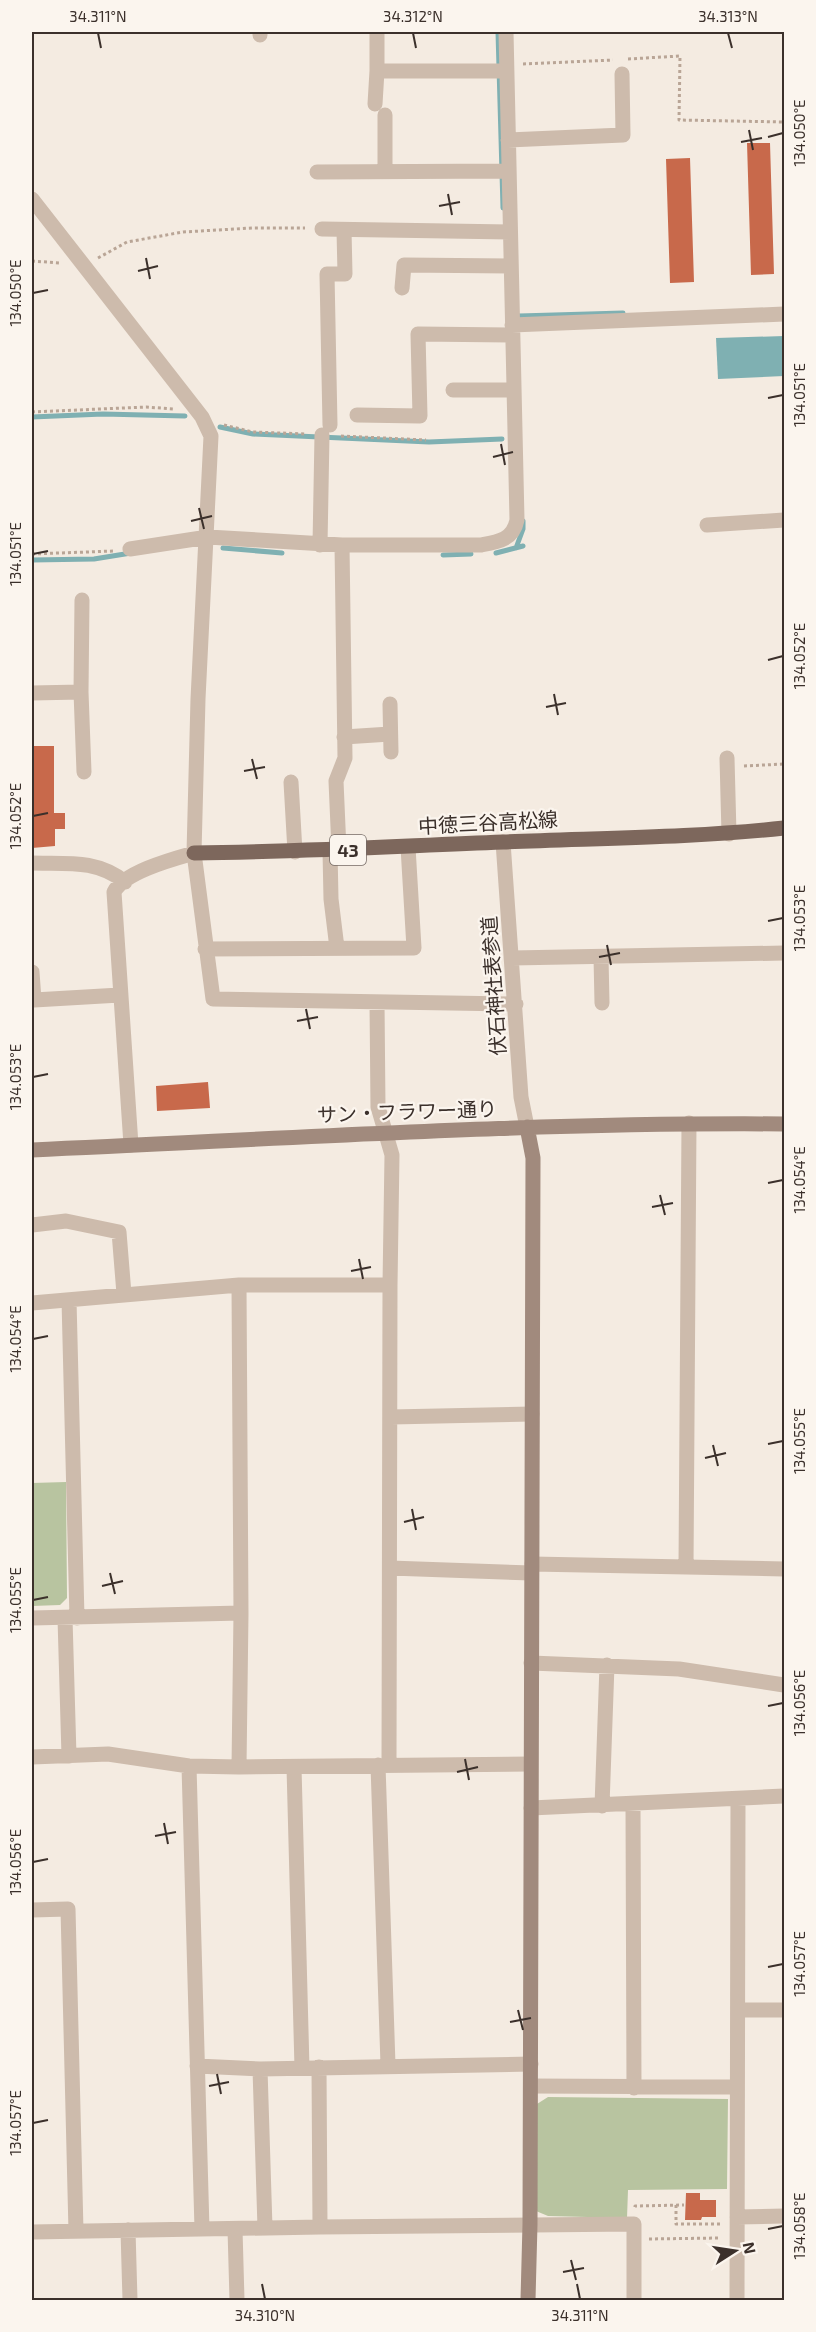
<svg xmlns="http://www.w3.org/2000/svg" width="816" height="2332" viewBox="0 0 816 2332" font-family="'Exo 2','Noto Sans JP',sans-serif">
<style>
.green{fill:#b8c4a0}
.water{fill:#7fb0b2}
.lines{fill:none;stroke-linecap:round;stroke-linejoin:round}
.stream{stroke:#7fb0b2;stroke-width:5}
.building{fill:#c8694b}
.path{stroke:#b9a596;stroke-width:3;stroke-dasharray:3 3;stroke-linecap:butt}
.street{stroke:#cdbbac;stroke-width:15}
.secondary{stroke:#a18a7d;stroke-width:15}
.primary{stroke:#7d675c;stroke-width:15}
.ticks{fill:none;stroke:#3b302b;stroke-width:2}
.labels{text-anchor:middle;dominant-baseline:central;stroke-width:4.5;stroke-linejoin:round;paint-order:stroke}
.shield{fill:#fbf5ee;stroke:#756b66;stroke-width:1.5}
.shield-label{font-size:18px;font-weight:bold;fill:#3b302b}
.street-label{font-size:20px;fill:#3b302b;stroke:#fbf5ee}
.neatline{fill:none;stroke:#3b302b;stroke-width:2}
.ticks-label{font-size:15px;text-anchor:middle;fill:#3b302b}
</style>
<rect width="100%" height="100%" fill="#f4ebe1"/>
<path class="green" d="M66 1482 67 1598 60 1605 32 1606V1483Z
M548 2097 728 2099 727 2189 628 2190 627 2218 548 2216 536 2211 537 2104Z"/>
<path class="water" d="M784 336V376L718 379 716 338Z"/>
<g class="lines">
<path class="stream" d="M498 32 503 208
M519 322V316L623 313
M32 417 103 414 185 416
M220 427 253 434 429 442 502 439
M223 548 282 553
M516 548 523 529V521
M496 553 523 546
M443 555 471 554
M32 560 94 559 131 553"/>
</g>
<path class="building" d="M747 143H770L774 274 751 275Z
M690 158 694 282 670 283 666 159Z
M32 746H54V813H65V829H55V846L32 848Z
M208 1082 210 1108 157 1111 156 1086Z
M686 2193H700V2200H716V2217H702L701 2220H685Z"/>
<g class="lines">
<path class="path" d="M628 59 680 56 679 120 784 122
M523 64 613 60
M98 258 127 242 183 232 252 228H305
M32 261 60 263
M32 412 146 407 174 409
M224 425 253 432 307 434
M341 436 426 440
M32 554 114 551
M744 766 784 764
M676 2205V2224H720
M635 2207V2206L684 2205
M649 2239 720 2238"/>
<path class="street" d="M260 32V35
M377 32V71H507
M375 104 377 71
M385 115V172
M508 140 623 135 622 74
M317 172 508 171
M32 199 202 417 211 436 198 699 194 853 213 999 516 1004
M322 229 510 232
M402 288 404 265 510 266
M512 325 784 314
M453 390H513
M357 415 420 416 418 334 512 335
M330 425 327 274H345L344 230
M707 525 784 520
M320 545 322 435
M130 549 208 537 342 545H481C498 542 513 540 517 520L506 32
M81 692 82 600
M32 693 81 692 84 772
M390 704 391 752
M344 737 390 734
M727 758 729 834
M291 782 295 852
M503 842 521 1097 527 1127
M339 850 336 781 345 758 342 545
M330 851 331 899 337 948
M32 863C66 864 96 859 125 882
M205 949 414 948 408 847
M601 957 602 1003
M512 958 784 953
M32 972 34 1000 120 995
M377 1002 378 1107 392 1155 390 1285 389 1764
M131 1145 114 892C124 872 173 859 194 853
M32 1225 66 1221 119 1232 124 1294
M69 1300 77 1618
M32 1303 239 1285H390
M391 1417 532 1414
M532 1564 784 1569
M686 1567 689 1123
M390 1568 531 1573
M32 1618 241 1613
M65 1618 69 1756
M531 1663 679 1669 784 1685
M32 1757 108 1754 189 1766 239 1767 530 1764
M378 1765 388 2065
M189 1766 202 2229
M239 1767 241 1613 239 1285
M294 1767 302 2068
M633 1805 634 2088
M602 1806 607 1665
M531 1808 784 1796
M32 1910 68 1909 76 2231
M738 2010H784
M197 2066 260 2069 531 2064
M319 2067 320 2227
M260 2069 265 2228
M531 2086 737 2087
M737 2217 784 2216
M235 2229 237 2300
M128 2230 130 2300
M32 2232 320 2227 634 2224V2300
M737 2300 738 1799"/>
<path class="secondary" d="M527 1127 533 1158 530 2224 528 2300
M32 1150C283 1139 533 1122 784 1124"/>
<path class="primary" d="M194 853C297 852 400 846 503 842 597 838 691 838 784 828"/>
</g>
<path class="ticks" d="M98 33 101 48M413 33 416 48M728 33 732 48M749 130 753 150M768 137 783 133M741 142 762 138M448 194 452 215M439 206 460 202M146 258 150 279M138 271 158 266M33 293 48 290M768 398 783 395M501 444 505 465M493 457 513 452M199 508 204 529M191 521 212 516M33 554 48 551M768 660 783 656M554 694 558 715M546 707 566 703M252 759 257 779M244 771 265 767M33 816 48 813M768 921 783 918M607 945 611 965M599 957 620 953M306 1009 310 1029M297 1021 318 1017M33 1077 48 1074M768 1183 783 1180M660 1195 665 1215M652 1207 673 1203M359 1259 363 1279M351 1271 371 1267M33 1339 48 1336M768 1444 783 1441M713 1445 718 1466M705 1458 726 1453M412 1509 416 1530M404 1522 424 1517M110 1573 115 1594M102 1586 123 1581M33 1600 48 1597M768 1706 783 1703M465 1759 469 1780M457 1772 478 1767M164 1823 168 1844M155 1836 176 1832M33 1862 48 1859M768 1967 783 1964M518 2010 523 2030M510 2022 531 2018M217 2074 221 2094M209 2086 229 2082M33 2123 48 2120M768 2229 783 2226M571 2260 576 2280M563 2272 584 2268M262 2284 265 2299M577 2284 580 2299"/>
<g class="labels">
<rect class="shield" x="330" y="835" width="36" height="30" rx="4.5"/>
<g class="shield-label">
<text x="348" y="850">43</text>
</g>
<g class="street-label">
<text transform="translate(488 822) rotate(-3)">中徳三谷高松線</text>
<text transform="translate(493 986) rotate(-94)">伏石神社表参道</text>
<text transform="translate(407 1111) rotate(-2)">サン・フラワー通り</text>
</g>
</g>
<rect width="816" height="2332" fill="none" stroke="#fbf5ee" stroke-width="66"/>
<g transform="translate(735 2251) rotate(78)" stroke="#fbf5ee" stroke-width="4.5" paint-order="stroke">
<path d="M0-4.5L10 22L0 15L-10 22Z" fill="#3b302b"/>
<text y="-9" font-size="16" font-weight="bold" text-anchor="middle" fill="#3b302b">N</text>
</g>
<rect x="33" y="33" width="750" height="2266" class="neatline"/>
<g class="ticks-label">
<text x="98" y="22">34.311°N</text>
<text x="413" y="22">34.312°N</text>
<text x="728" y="22">34.313°N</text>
<text transform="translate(800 133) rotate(-90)" y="5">134.050°E</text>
<text transform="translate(16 293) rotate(-90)" y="5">134.050°E</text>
<text transform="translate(800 395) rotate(-90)" y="5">134.051°E</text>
<text transform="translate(16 554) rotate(-90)" y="5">134.051°E</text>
<text transform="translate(800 656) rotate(-90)" y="5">134.052°E</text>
<text transform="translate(16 816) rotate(-90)" y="5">134.052°E</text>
<text transform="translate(800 918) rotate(-90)" y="5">134.053°E</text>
<text transform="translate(16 1077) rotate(-90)" y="5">134.053°E</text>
<text transform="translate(800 1180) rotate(-90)" y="5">134.054°E</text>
<text transform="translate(16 1339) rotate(-90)" y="5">134.054°E</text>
<text transform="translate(800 1441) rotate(-90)" y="5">134.055°E</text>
<text transform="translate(16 1600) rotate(-90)" y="5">134.055°E</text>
<text transform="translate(800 1703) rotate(-90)" y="5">134.056°E</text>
<text transform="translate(16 1862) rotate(-90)" y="5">134.056°E</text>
<text transform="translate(800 1964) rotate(-90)" y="5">134.057°E</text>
<text transform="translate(16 2123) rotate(-90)" y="5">134.057°E</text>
<text transform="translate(800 2226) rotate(-90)" y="5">134.058°E</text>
<text x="265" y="2321">34.310°N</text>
<text x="580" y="2321">34.311°N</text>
</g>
</svg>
